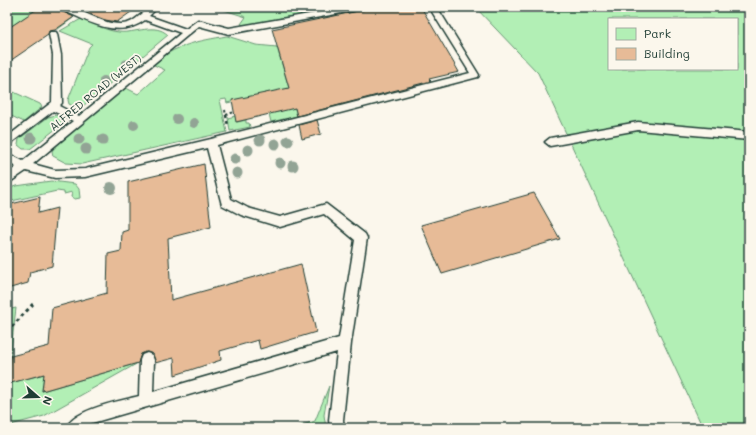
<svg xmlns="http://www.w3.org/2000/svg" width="756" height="435" viewBox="0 0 756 435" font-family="Mali,sans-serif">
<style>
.green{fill:#b2efb5;stroke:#689674;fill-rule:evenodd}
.building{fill:#e7bb97;stroke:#1f3d34}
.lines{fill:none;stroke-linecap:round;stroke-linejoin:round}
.lane-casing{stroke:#1f3d34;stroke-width:3}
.path-far2{stroke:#1f3d34;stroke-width:2;stroke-dasharray:2.5 2.5;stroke-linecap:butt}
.path-far1{stroke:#1f3d34;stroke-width:2.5;stroke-dasharray:3 3;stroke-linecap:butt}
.path{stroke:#1f3d34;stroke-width:3;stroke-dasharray:3.5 3.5;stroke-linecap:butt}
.lane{fill:#fbf7ec;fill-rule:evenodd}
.tree{fill:#92a495}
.labels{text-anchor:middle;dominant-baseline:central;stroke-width:3.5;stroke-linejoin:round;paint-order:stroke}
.street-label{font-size:11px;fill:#1f3d34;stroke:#fbf7ec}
</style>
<rect width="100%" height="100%" fill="#fbf7ec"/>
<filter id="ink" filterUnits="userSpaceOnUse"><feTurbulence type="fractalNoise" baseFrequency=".025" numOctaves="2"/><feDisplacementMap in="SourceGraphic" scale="8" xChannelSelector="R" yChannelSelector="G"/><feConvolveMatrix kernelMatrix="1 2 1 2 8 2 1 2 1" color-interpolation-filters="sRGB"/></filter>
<g filter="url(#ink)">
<path class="green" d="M7 7H60L59 11 73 18 58 29 27 16 7 29Z
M215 7H341L244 25 241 24 246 17Z
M475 7H749V428H703L538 73ZM609 19H737V69H609Z
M81 19C93 23 106 31 119 32 135 34 155 22 168 35L83 106 77 108 69 104 68 100 89 47 92 44 60 31Z
M227 36 256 45 277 47 297 116 271 122 269 114 282 111 276 91 227 103 226 99 220 100 227 132 82 164 66 163 53 156 52 151 56 145 124 87 138 94 165 70 152 64C175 45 198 41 227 36Z
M7 89 40 104 42 107 24 122 7 114Z
M56 115 62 117 61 125 30 149H23L18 145 19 139 48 117Z
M235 116 237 122 246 120V123H249L250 127 230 131 228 118Z
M51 181 75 184 79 189 80 198 75 199 71 197 72 192 64 194V192L57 191 7 202V189L16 186Z
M16 308 7 383V310Z
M138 363 44 416 7 426V384L44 374 42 391Z
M329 386 324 415 326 428H293L315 421Z"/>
<path class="building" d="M40 7H60L61 11 74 17 55 30 49 31 48 35 7 63V29Z
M72 7H138L117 22 105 20Z
M369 7H421L459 72 429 79 431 81 297 116 295 108 236 122 232 100 289 88 272 29 363 10Z
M317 120 321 134 302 139 299 125Z
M204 164 211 227 168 238 171 300 301 264 316 332 260 349 258 340 220 351 221 360 175 375 174 358 155 363 153 354 146 352 141 354 138 363 42 391 44 374 7 384 11 356 49 346 52 308 107 293 108 254 121 251 122 232 128 230V182Z
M534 193 560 239 442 274 421 225Z
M40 197 38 213 57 208 52 266 30 272 28 283 7 289V205Z"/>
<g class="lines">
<g class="lane-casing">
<path id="lane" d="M62 7C82 7 99 24 120 24 137 25 142 7 158 7L149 16 186 29 198 20 229 28 350 7H367L363 9 229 34 199 26 33 164 55 170 85 169 211 139 470 73 429 7H437L479 75 478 77 217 145 231 199 248 208 280 217 326 204 365 234 367 238 351 343 343 420 344 428H330L329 420 337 352 92 423 85 428H66C74 409 120 401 139 396L140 360 142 355 147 353 152 355 154 360 153 392 339 338 355 240 324 214 280 227 241 215 222 205 207 148 85 177 55 178 26 171 7 184V174L16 167 7 162V153L23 161 73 121 53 111 7 146V137L52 102 53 55 49 34 50 32H56L57 34 61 55 62 103 59 106 79 116 181 33 145 20C118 40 88 21 62 10Z
M638 122 749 132V140L638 130 550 146 545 142 550 138Z"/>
</g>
<path class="path-far2" d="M225 110 226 116
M226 115 234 112"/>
<path class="path-far1" d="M226 115 228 126"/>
<path class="path" d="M7 332 33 304"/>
<use href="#lane" class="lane"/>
</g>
<g class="tree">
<circle cx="126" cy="64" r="4.5"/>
<circle cx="104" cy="81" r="5"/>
<circle cx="177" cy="119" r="5"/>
<circle cx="194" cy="123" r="5"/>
<circle cx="134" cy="125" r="5"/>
<circle cx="31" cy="138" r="5.5"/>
<circle cx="79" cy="139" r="5.5"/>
<circle cx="103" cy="140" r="5.5"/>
<circle cx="260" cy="140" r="5.5"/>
<circle cx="288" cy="141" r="5.5"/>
<circle cx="275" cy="144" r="5.5"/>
<circle cx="86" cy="149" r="5.5"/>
<circle cx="248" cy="150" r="5.5"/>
<circle cx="235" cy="159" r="5.5"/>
<circle cx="280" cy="163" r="5.5"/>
<circle cx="293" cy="166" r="5.5"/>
<circle cx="237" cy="173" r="5.5"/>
<circle cx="111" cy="188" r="6"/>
</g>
</g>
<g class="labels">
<g class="street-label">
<text transform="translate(95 92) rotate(-39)">ALFRED ROAD (WEST)</text>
</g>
</g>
<rect width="756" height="435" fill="none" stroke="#fbf7ec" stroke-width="24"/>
<rect x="12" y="12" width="732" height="411" fill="none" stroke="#1f3d34" stroke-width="1.5" filter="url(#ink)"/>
<rect x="608" y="18" width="130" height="52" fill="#fbf7ec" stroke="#a3ada2"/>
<rect x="616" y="28" width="20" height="12" fill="#b2efb5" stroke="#a3ada2"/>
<text x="644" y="38" font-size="12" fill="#1f3d34">Park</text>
<rect x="616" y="48" width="20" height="12" fill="#e7bb97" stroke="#a3ada2"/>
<text x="644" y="58" font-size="12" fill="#1f3d34">Building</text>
<g transform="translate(38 397) rotate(110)" stroke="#fbf7ec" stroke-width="3" paint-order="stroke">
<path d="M0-3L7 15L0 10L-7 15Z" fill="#1f3d34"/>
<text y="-6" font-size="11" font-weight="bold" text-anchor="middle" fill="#1f3d34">N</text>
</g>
</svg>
